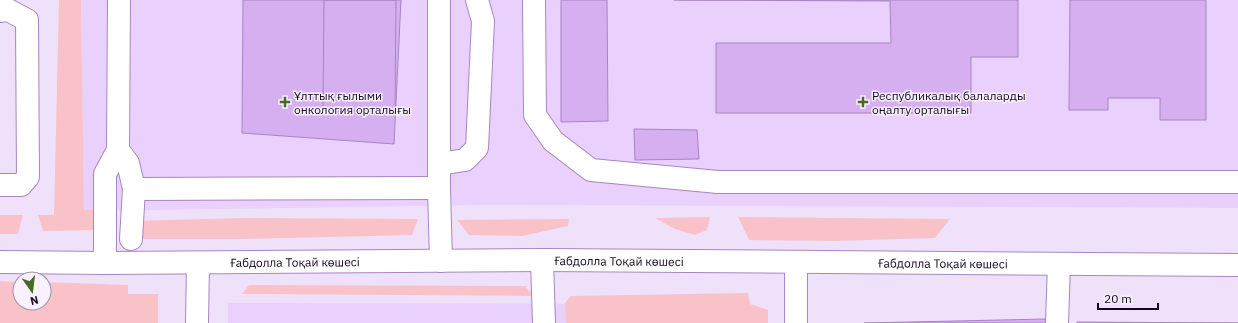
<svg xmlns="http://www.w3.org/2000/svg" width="1238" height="323" viewBox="0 0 1238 323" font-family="'IBM Plex Sans',sans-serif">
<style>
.built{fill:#ead1fd}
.green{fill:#f9c2c9}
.building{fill:#d5aff0;stroke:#a884c2}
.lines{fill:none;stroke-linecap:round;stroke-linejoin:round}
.minor-casing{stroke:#a985c3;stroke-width:24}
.minor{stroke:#fff;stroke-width:22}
.poi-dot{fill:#486a21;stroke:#f9f1ff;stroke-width:1.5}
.labels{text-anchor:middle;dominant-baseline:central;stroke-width:3;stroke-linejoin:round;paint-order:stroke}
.poi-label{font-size:12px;fill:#14071d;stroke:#f9f1ff;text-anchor:start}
.street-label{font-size:12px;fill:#14071d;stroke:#f9f1ff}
</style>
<rect width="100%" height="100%" fill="#f0e1fb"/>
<path class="built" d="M81 0H1238V208L488 205 84 211Z
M228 303 750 304V323H228Z"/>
<path class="green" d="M59 0H81L84 210H98L94 230 43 231 38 215H54Z
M0 215H23L18 234H0Z
M710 217 707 230 695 235 675 229 655 218Z
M738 217 950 219 935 238 835 241 749 240Z
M243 218 418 219 412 235 243 239H131V221Z
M569 219 568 226 522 236 469 235 457 220Z
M0 281 20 282V303H44V282L128 285V294H158V323H0Z
M249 285 525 286 534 296 242 294Z
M748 293 750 304 768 310V323H566L565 303 571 296Z"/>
<path class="building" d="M243 0H401L394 144 242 133Z
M324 0H396L395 111H323Z
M561 0H607L608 121 561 122Z
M674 0H1018V57H971V113H716V43H891L890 1Z
M1070 0H1206V120H1160V98H1108V110H1069Z
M634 129 697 130 699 159 635 160Z
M1046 319V323H864Z
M1077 322 1238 323H1077Z"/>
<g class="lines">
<g class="minor-casing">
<g id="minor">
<path d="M119 0 118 150 128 163 134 189 439 188"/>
<path d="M439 0V188L441 261"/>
<path d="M534 0 535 115 553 141 591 170 718 182H1238"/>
<path d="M0 11 8 10 27 20 28 177 21 185H0"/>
<path d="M439 164 465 160 477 148 483 21 477 0"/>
<path d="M131 239 134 189"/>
<path d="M542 260 544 323"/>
<path id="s1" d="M0 262 105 263 542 260 1238 265"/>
<path d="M105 263V174L118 150"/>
<path d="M197 323 198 263"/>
<path d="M796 323V262"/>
<path d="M1057 323 1059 264"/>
</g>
</g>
<use href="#minor" class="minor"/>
</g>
<g class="poi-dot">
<path d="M283 96h4v4h4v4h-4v4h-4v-4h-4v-4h4z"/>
<path d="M861 96h4v4h4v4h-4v4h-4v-4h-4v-4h4z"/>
</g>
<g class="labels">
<g class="poi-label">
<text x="294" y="95">Ұлттық ғылыми<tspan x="294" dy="14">онкология орталығы</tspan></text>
<text x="872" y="95">Республикалық балаларды<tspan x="872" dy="14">оңалту орталығы</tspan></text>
</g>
<g class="street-label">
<text stroke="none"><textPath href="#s1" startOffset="619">Ғабдолла Тоқай көшесі</textPath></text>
<text stroke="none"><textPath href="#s1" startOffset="295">Ғабдолла Тоқай көшесі</textPath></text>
<text stroke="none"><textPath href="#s1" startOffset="943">Ғабдолла Тоқай көшесі</textPath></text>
</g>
</g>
<g transform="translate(32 291) rotate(166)"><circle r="19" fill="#f9f1ff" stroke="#9d93a5"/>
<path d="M0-3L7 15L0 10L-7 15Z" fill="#486a21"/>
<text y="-6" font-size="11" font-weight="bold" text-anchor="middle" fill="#14071d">N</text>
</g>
<path d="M1098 303v6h60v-6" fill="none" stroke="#14071d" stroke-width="2"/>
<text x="1104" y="303" font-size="12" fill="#14071d" stroke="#f9f1ff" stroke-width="3" paint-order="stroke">20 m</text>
</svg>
